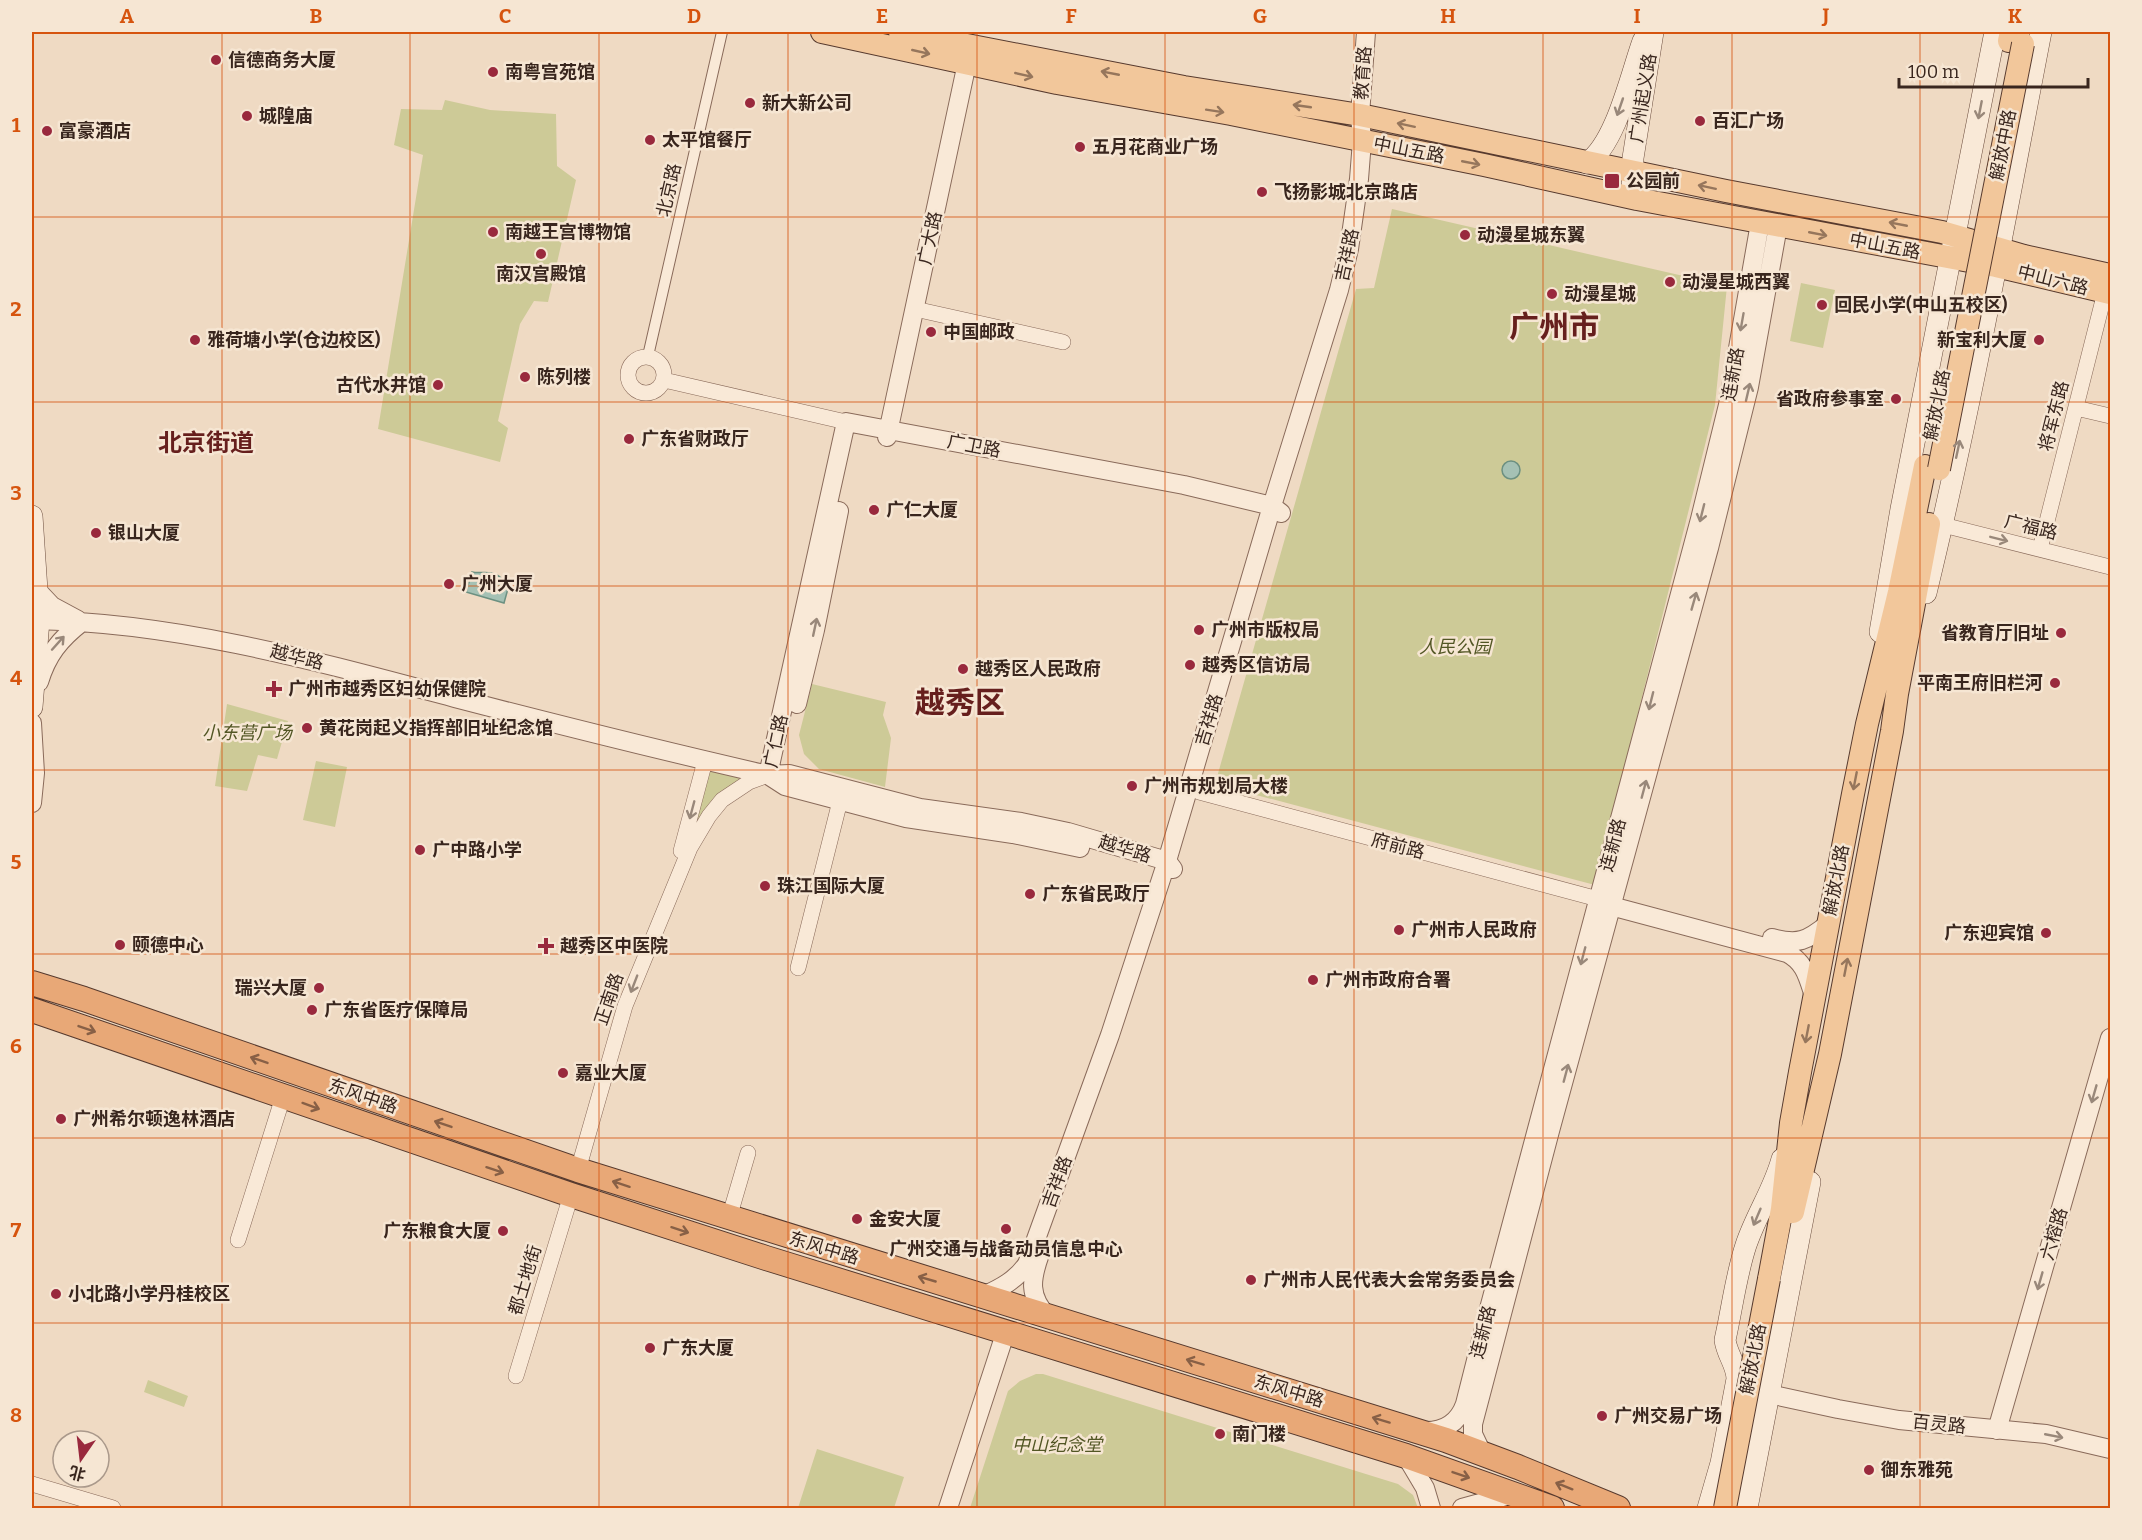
<svg xmlns="http://www.w3.org/2000/svg" width="2142" height="1540" viewBox="0 0 2142 1540" font-family="Bitter,'Noto Sans SC',serif">
<style>
.green{fill:#cdca97}
.water{fill:#a5c1b4;stroke:#6c9081;stroke-width:1.5}
.lines{fill:none;stroke-linecap:round;stroke-linejoin:round}
.pedestrian-casing{stroke:#896a5a;stroke-width:12}
.minor-casing{stroke:#896a5a;stroke-width:16}
.tertiary-casing{stroke:#896a5a;stroke-width:20}
.secondary-casing{stroke:#6b4c3d;stroke-width:22}
.primary-casing{stroke:#573a2e;stroke-width:24}
.trunk-casing{stroke:#573a2e;stroke-width:26}
.pedestrian{stroke:#f9e9d7;stroke-width:10}
.minor{stroke:#f9e9d7;stroke-width:15}
.tertiary{stroke:#f9e9d7;stroke-width:18}
.secondary{stroke:#f9e9d7;stroke-width:21}
.primary{stroke:#f2c79b;stroke-width:22}
.trunk{stroke:#e8a877;stroke-width:24}
.primary-bridge-casing{stroke:#573a2e;stroke-width:24;stroke-linecap:butt}
.primary-bridge{stroke:#f2c79b;stroke-width:22}
.oneway{stroke:#96765c}
.oneway2{stroke:#99887a}
.oneway3{stroke:#886046}
.grid{fill:none;stroke:#d6540e;stroke-width:1.5;stroke-opacity:0.55}
.poi-dot{fill:#99293d;stroke:#f6e6d3;stroke-width:2}
.labels{text-anchor:middle;dominant-baseline:central;stroke-width:5;stroke-linejoin:round;paint-order:stroke}
.poi-label{font-size:18px;font-weight:bold;fill:#39261e;stroke:#f6e6d3;text-anchor:start}
.street-label{font-size:18px;fill:#39261e;stroke:#f6e6d3}
.park-label{font-size:18px;font-style:italic;fill:#525624;stroke:#f6e6d3}
.district-label{font-size:24px;font-weight:bold;fill:#661f1d;stroke:#f6e6d3}
.town-label{font-size:30px;font-weight:bold;fill:#661f1d;stroke:#f6e6d3}
.neatline{fill:none;stroke:#d6540e;stroke-width:2}
.grid-label{font-size:20px;text-anchor:middle;font-weight:bold;fill:#d6540e}
</style>
<rect width="100%" height="100%" fill="#efdac3"/>
<path class="green" d="M445 100 490 110 556 114 557 166 576 180 548 302 534 301 520 324 498 421 508 428 500 462 378 429 423 155 394 145 401 109 442 110Z
M1392 209 1727 286 1715 405 1595 885 1215 784 1356 289 1374 288Z
M1801 283 1835 290 1823 348 1790 341Z
M812 684 886 702 883 715 891 738 885 787 819 769 804 754 799 735Z
M227 704 288 721 277 759 258 755 247 791 215 786Z
M316 761 347 767 335 827 303 820Z
M709 771 743 778 716 796 694 826Z
M1036 1374H1043L1398 1484 1413 1495 1418 1508H970L1008 1391 1020 1381Z
M148 1380 188 1396 184 1407 144 1392Z
M817 1449 904 1477 894 1508H798Z"/>
<path class="water" d="M1502 470a9 9 0 1 1 18 0a9 9 0 1 1-18 0Z
M472 572C481 574 489 570 497 575 503 578 503 582 509 585L504 603 466 592Z"/>
<g class="lines">
<g class="pedestrian-casing">
<path id="pedestrian" d="M648 356 722 32"/>
</g>
<g class="minor-casing">
<path id="minor" d="M915 309 1063 342
M628 375a18 18 0 1 1 36 0a18 18 0 1 1-36 0Z
M664 380 846 422
M2076 408 2110 416
M1943 525 2110 567
M2040 549 2105 292
M1199 792 1598 899
M681 851 705 761
M798 968 840 801
M578 1170 625 1006 690 848 709 816 722 800 749 782 768 775
M729 1218 748 1153
M238 1240 283 1097
M516 1376 571 1195
M32 1484 113 1508"/>
</g>
<g class="tertiary-casing">
<path id="tertiary" d="M887 437 967 63
M36 589 52 606 78 620
M32 620C176 622 316 661 455 698 559 725 663 751 768 775L789 774 920 808 1021 822 1068 832 1167 861 1173 869
M39 682C47 655 60 639 82 622
M797 704 815 630 839 511
M32 723 35 773 32 803
M768 775 846 422 1184 485 1272 506 1281 513
M768 775 785 786 906 818 1013 834 1080 848
M1600 900 1611 906 1787 953C1805 962 1808 978 1814 996
M1772 938C1798 945 1807 941 1828 924
M1040 1254C1031 1279 1028 1296 1048 1317
M983 1296C1001 1288 1016 1280 1027 1264L1110 1035 1167 861 1272 506 1339 290 1349 249 1359 179 1362 141 1360 115 1366 32
M1769 1394 1838 1409 1899 1420 2046 1434 2110 1449
M1997 1430 2110 1038
M1423 1431C1443 1432 1458 1424 1465 1404L1490 1305 1700 519 1728 405 1760 223
M1482 1453 1473 1434V1424L1550 1131 1709 548 1749 387 1778 226
M1406 1456 1425 1488 1431 1508
M948 1508 1006 1331
M1462 1508 1513 1494"/>
</g>
<g class="secondary-casing">
<path id="secondary" d="M1587 163C1616 144 1631 74 1643 41
M1637 199 1632 184 1633 158 1653 32
M32 516 39 620 32 707
M1926 593C1971 408 2005 219 2041 32
M1880 632 1901 509 1995 32
M1708 1508 1721 1463 1737 1379C1737 1365 1727 1355 1725 1340 1732 1309 1736 1275 1746 1245 1756 1215 1774 1189 1782 1159
M1747 1508 1810 1182"/>
</g>
<g class="primary-casing">
<path id="primary" d="M822 32 1057 83 1231 114 1484 165 1637 199 1996 266 2110 293
M900 32 1184 87 1360 115 1726 191 1942 232 2024 256 2110 275
M2009 41 2011 32
M1793 1212 1830 1054 1892 731 1897 694 1929 524
M1769 1279 1782 1209 1791 1123 1800 1072 1853 794 1867 724 1899 592 1925 466"/>
</g>
<g class="trunk-casing">
<path id="trunk" d="M32 983 84 999 578 1170 1446 1440 1518 1467 1618 1508
M32 1010 571 1195 766 1258 1406 1456 1552 1508"/>
</g>
<use href="#pedestrian" class="pedestrian"/>
<use href="#minor" class="minor"/>
<use href="#tertiary" class="tertiary"/>
<use href="#secondary" class="secondary"/>
<use href="#primary" class="primary"/>
<use href="#trunk" class="trunk"/>
<g class="primary-bridge-casing">
<path id="primary-bridge" d="M1939 469 2023 44
M1725 1508 1769 1279"/>
</g>
<use href="#primary-bridge" class="primary-bridge"/>
</g>
<defs><path id="oneway-shaft" d="M-6 0H5M1.5-3L5.5 0L1.5 3" fill="none" stroke-width="1.6" stroke-linecap="round" stroke-linejoin="round" transform="scale(1.5)"/></defs>
<g class="oneway">
<use href="#oneway-shaft" transform="translate(921 52) rotate(13)"/>
<use href="#oneway-shaft" transform="translate(1110 73) rotate(-169)"/>
<use href="#oneway-shaft" transform="translate(1024 75) rotate(13)"/>
<use href="#oneway-shaft" transform="translate(1302 106) rotate(-172)"/>
<use href="#oneway-shaft" transform="translate(1215 111) rotate(9)"/>
<use href="#oneway-shaft" transform="translate(1406 125) rotate(-168)"/>
<use href="#oneway-shaft" transform="translate(1471 163) rotate(11)"/>
<use href="#oneway-shaft" transform="translate(1707 187) rotate(-168)"/>
<use href="#oneway-shaft" transform="translate(1898 224) rotate(-169)"/>
<use href="#oneway-shaft" transform="translate(1818 234) rotate(11)"/>
<use href="#oneway-shaft" transform="translate(1855 781) rotate(101)"/>
<use href="#oneway-shaft" transform="translate(1846 967) rotate(-79)"/>
<use href="#oneway-shaft" transform="translate(1807 1034) rotate(101)"/>
</g>
<g class="oneway2">
<use href="#oneway-shaft" transform="translate(1620 107) rotate(109)"/>
<use href="#oneway-shaft" transform="translate(1980 110) rotate(101)"/>
<use href="#oneway-shaft" transform="translate(1742 322) rotate(100)"/>
<use href="#oneway-shaft" transform="translate(1748 392) rotate(-77)"/>
<use href="#oneway-shaft" transform="translate(1958 449) rotate(-78)"/>
<use href="#oneway-shaft" transform="translate(1702 513) rotate(104)"/>
<use href="#oneway-shaft" transform="translate(1999 539) rotate(14)"/>
<use href="#oneway-shaft" transform="translate(1694 601) rotate(-74)"/>
<use href="#oneway-shaft" transform="translate(815 627) rotate(-78)"/>
<use href="#oneway-shaft" transform="translate(58 643) rotate(-48)"/>
<use href="#oneway-shaft" transform="translate(1651 701) rotate(104)"/>
<use href="#oneway-shaft" transform="translate(1644 789) rotate(-75)"/>
<use href="#oneway-shaft" transform="translate(692 810) rotate(105)"/>
<use href="#oneway-shaft" transform="translate(1583 956) rotate(105)"/>
<use href="#oneway-shaft" transform="translate(634 984) rotate(111)"/>
<use href="#oneway-shaft" transform="translate(1566 1073) rotate(-75)"/>
<use href="#oneway-shaft" transform="translate(2094 1094) rotate(106)"/>
<use href="#oneway-shaft" transform="translate(1757 1217) rotate(113)"/>
<use href="#oneway-shaft" transform="translate(2040 1281) rotate(106)"/>
<use href="#oneway-shaft" transform="translate(2054 1436) rotate(11)"/>
</g>
<g class="oneway3">
<use href="#oneway-shaft" transform="translate(87 1029) rotate(19)"/>
<use href="#oneway-shaft" transform="translate(259 1060) rotate(-161)"/>
<use href="#oneway-shaft" transform="translate(311 1106) rotate(20)"/>
<use href="#oneway-shaft" transform="translate(443 1124) rotate(-161)"/>
<use href="#oneway-shaft" transform="translate(495 1170) rotate(18)"/>
<use href="#oneway-shaft" transform="translate(621 1184) rotate(-162)"/>
<use href="#oneway-shaft" transform="translate(680 1230) rotate(18)"/>
<use href="#oneway-shaft" transform="translate(927 1279) rotate(-164)"/>
<use href="#oneway-shaft" transform="translate(1195 1362) rotate(-163)"/>
<use href="#oneway-shaft" transform="translate(1381 1420) rotate(-163)"/>
<use href="#oneway-shaft" transform="translate(1461 1475) rotate(19)"/>
<use href="#oneway-shaft" transform="translate(1564 1486) rotate(-158)"/>
</g>
<path class="grid" d="M222 32V1508M410 32V1508M599 32V1508M788 32V1508M977 32V1508M1165 32V1508M1354 32V1508M1543 32V1508M1732 32V1508M1920 32V1508M32 217H2110M32 402H2110M32 586H2110M32 770H2110M32 954H2110M32 1138H2110M32 1323H2110"/>
<g class="poi-dot">
<circle cx="216" cy="60" r="6"/>
<circle cx="493" cy="72" r="6"/>
<circle cx="750" cy="103" r="6"/>
<circle cx="247" cy="116" r="6"/>
<circle cx="1700" cy="121" r="6"/>
<circle cx="47" cy="131" r="6"/>
<circle cx="650" cy="140" r="6"/>
<circle cx="1080" cy="147" r="6"/>
<rect x="1604" y="173" width="16" height="16" rx="3"/>
<circle cx="1262" cy="192" r="6"/>
<circle cx="493" cy="232" r="6"/>
<circle cx="1465" cy="235" r="6"/>
<circle cx="541" cy="254" r="6"/>
<circle cx="1670" cy="282" r="6"/>
<circle cx="1552" cy="294" r="6"/>
<circle cx="1822" cy="305" r="6"/>
<circle cx="931" cy="332" r="6"/>
<circle cx="195" cy="340" r="6"/>
<circle cx="2039" cy="340" r="6"/>
<circle cx="525" cy="377" r="6"/>
<circle cx="438" cy="385" r="6"/>
<circle cx="1896" cy="399" r="6"/>
<circle cx="629" cy="439" r="6"/>
<circle cx="874" cy="510" r="6"/>
<circle cx="96" cy="533" r="6"/>
<circle cx="449" cy="584" r="6"/>
<circle cx="1199" cy="630" r="6"/>
<circle cx="2061" cy="633" r="6"/>
<circle cx="1190" cy="665" r="6"/>
<circle cx="963" cy="669" r="6"/>
<circle cx="2055" cy="683" r="6"/>
<path d="M271 680h6v6h6v6h-6v6h-6v-6h-6v-6h6z"/>
<circle cx="307" cy="728" r="6"/>
<circle cx="1132" cy="786" r="6"/>
<circle cx="420" cy="850" r="6"/>
<circle cx="765" cy="886" r="6"/>
<circle cx="1030" cy="894" r="6"/>
<circle cx="1399" cy="930" r="6"/>
<circle cx="2046" cy="933" r="6"/>
<circle cx="120" cy="945" r="6"/>
<path d="M543 937h6v6h6v6h-6v6h-6v-6h-6v-6h6z"/>
<circle cx="1313" cy="980" r="6"/>
<circle cx="319" cy="988" r="6"/>
<circle cx="312" cy="1010" r="6"/>
<circle cx="563" cy="1073" r="6"/>
<circle cx="61" cy="1119" r="6"/>
<circle cx="857" cy="1219" r="6"/>
<circle cx="1006" cy="1229" r="6"/>
<circle cx="503" cy="1231" r="6"/>
<circle cx="1251" cy="1280" r="6"/>
<circle cx="56" cy="1294" r="6"/>
<circle cx="650" cy="1348" r="6"/>
<circle cx="1602" cy="1416" r="6"/>
<circle cx="1220" cy="1434" r="6"/>
<circle cx="1869" cy="1470" r="6"/>
</g>
<g class="labels">
<g class="poi-label">
<text x="228" y="60">信德商务大厦</text>
<text x="505" y="72">南粤宫苑馆</text>
<text x="762" y="103">新大新公司</text>
<text x="259" y="116">城隍庙</text>
<text x="1712" y="121">百汇广场</text>
<text x="59" y="131">富豪酒店</text>
<text x="662" y="140">太平馆餐厅</text>
<text x="1092" y="147">五月花商业广场</text>
<text x="1626" y="181">公园前</text>
<text x="1274" y="192">飞扬影城北京路店</text>
<text x="505" y="232">南越王宫博物馆</text>
<text x="1477" y="235">动漫星城东翼</text>
<text x="541" y="274" text-anchor="middle">南汉宫殿馆</text>
<text x="1682" y="282">动漫星城西翼</text>
<text x="1564" y="294">动漫星城</text>
<text x="1834" y="305">回民小学(中山五校区)</text>
<text x="943" y="332">中国邮政</text>
<text x="207" y="340">雅荷塘小学(仓边校区)</text>
<text x="2027" y="340" text-anchor="end">新宝利大厦</text>
<text x="537" y="377">陈列楼</text>
<text x="426" y="385" text-anchor="end">古代水井馆</text>
<text x="1884" y="399" text-anchor="end">省政府参事室</text>
<text x="641" y="439">广东省财政厅</text>
<text x="886" y="510">广仁大厦</text>
<text x="108" y="533">银山大厦</text>
<text x="461" y="584">广州大厦</text>
<text x="1211" y="630">广州市版权局</text>
<text x="2049" y="633" text-anchor="end">省教育厅旧址</text>
<text x="1202" y="665">越秀区信访局</text>
<text x="975" y="669">越秀区人民政府</text>
<text x="2043" y="683" text-anchor="end">平南王府旧栏河</text>
<text x="288" y="689">广州市越秀区妇幼保健院</text>
<text x="319" y="728">黄花岗起义指挥部旧址纪念馆</text>
<text x="1144" y="786">广州市规划局大楼</text>
<text x="432" y="850">广中路小学</text>
<text x="777" y="886">珠江国际大厦</text>
<text x="1042" y="894">广东省民政厅</text>
<text x="1411" y="930">广州市人民政府</text>
<text x="2034" y="933" text-anchor="end">广东迎宾馆</text>
<text x="132" y="945">颐德中心</text>
<text x="560" y="946">越秀区中医院</text>
<text x="1325" y="980">广州市政府合署</text>
<text x="307" y="988" text-anchor="end">瑞兴大厦</text>
<text x="324" y="1010">广东省医疗保障局</text>
<text x="575" y="1073">嘉业大厦</text>
<text x="73" y="1119">广州希尔顿逸林酒店</text>
<text x="869" y="1219">金安大厦</text>
<text x="491" y="1231" text-anchor="end">广东粮食大厦</text>
<text x="1006" y="1249" text-anchor="middle">广州交通与战备动员信息中心</text>
<text x="1263" y="1280">广州市人民代表大会常务委员会</text>
<text x="68" y="1294">小北路小学丹桂校区</text>
<text x="662" y="1348">广东大厦</text>
<text x="1614" y="1416">广州交易广场</text>
<text x="1232" y="1434">南门楼</text>
<text x="1881" y="1470">御东雅苑</text>
</g>
<g class="street-label">
<text transform="translate(1363 73) rotate(-86)">教育路</text>
<text transform="translate(1643 98) rotate(-81)">广州起义路</text>
<text transform="translate(2003 145) rotate(-79)">解放中路</text>
<text transform="translate(1409 150) rotate(11)">中山五路</text>
<text transform="translate(669 190) rotate(-77)">北京路</text>
<text transform="translate(930 238) rotate(-78)">广大路</text>
<text transform="translate(1885 246) rotate(11)">中山五路</text>
<text transform="translate(1347 255) rotate(-78)">吉祥路</text>
<text transform="translate(2053 280) rotate(14)">中山六路</text>
<text transform="translate(1733 374) rotate(-80)">连新路</text>
<text transform="translate(1937 405) rotate(-79)">解放北路</text>
<text transform="translate(2054 416) rotate(-76)">将军东路</text>
<text transform="translate(974 446) rotate(11)">广卫路</text>
<text transform="translate(2031 527) rotate(14)">广福路</text>
<text transform="translate(297 657) rotate(14)">越华路</text>
<text transform="translate(1209 720) rotate(-73)">吉祥路</text>
<text transform="translate(776 741) rotate(-78)">广仁路</text>
<text transform="translate(1613 845) rotate(-75)">连新路</text>
<text transform="translate(1398 846) rotate(15)">府前路</text>
<text transform="translate(1125 849) rotate(17)">越华路</text>
<text transform="translate(1836 880) rotate(-79)">解放北路</text>
<text transform="translate(609 999) rotate(-71)">正南路</text>
<text transform="translate(363 1096) rotate(19)">东风中路</text>
<text transform="translate(1057 1182) rotate(-70)">吉祥路</text>
<text transform="translate(2054 1234) rotate(-74)">六榕路</text>
<text transform="translate(824 1248) rotate(17)">东风中路</text>
<text transform="translate(525 1280) rotate(-73)">都土地街</text>
<text transform="translate(1483 1332) rotate(-76)">连新路</text>
<text transform="translate(1753 1359) rotate(-79)">解放北路</text>
<text transform="translate(1289 1391) rotate(17)">东风中路</text>
<text transform="translate(1939 1424) rotate(6)">百灵路</text>
</g>
<g class="park-label">
<text x="1455" y="647">人民公园</text>
<text x="247" y="733">小东营广场</text>
<text x="1057" y="1445">中山纪念堂</text>
</g>
<g class="district-label">
<text x="206" y="443">北京街道</text>
</g>
<g class="town-label">
<text x="1554" y="327">广州市</text>
<text x="960" y="703">越秀区</text>
</g>
</g>
<rect width="2142" height="1540" fill="none" stroke="#f6e6d3" stroke-width="66"/>
<g transform="translate(81 1459) rotate(194)"><circle r="28" fill="#f6e6d3" stroke="#aa998b" stroke-width="1.5"/>
<path d="M0-4.5L10 22L0 15L-10 22Z" fill="#99293d"/>
<text y="-9" font-size="16" font-weight="bold" text-anchor="middle" fill="#39261e">北</text>
</g>
<path d="M1899 78v9h189v-9" fill="none" stroke="#39261e" stroke-width="3"/>
<text x="1908" y="78" font-size="18" fill="#39261e" stroke="#f6e6d3" stroke-width="4.5" paint-order="stroke">100 m</text>
<rect x="33" y="33" width="2076" height="1474" class="neatline"/>
<g class="grid-label">
<text x="127" y="23">A</text>
<text x="316" y="23">B</text>
<text x="505" y="23">C</text>
<text x="694" y="23">D</text>
<text x="882" y="23">E</text>
<text x="1071" y="23">F</text>
<text x="1260" y="23">G</text>
<text x="1448" y="23">H</text>
<text x="1637" y="23">I</text>
<text x="1826" y="23">J</text>
<text x="2015" y="23">K</text>
<text x="16" y="132">1</text>
<text x="16" y="316">2</text>
<text x="16" y="500">3</text>
<text x="16" y="685">4</text>
<text x="16" y="869">5</text>
<text x="16" y="1053">6</text>
<text x="16" y="1237">7</text>
<text x="16" y="1422">8</text>
</g>
</svg>
